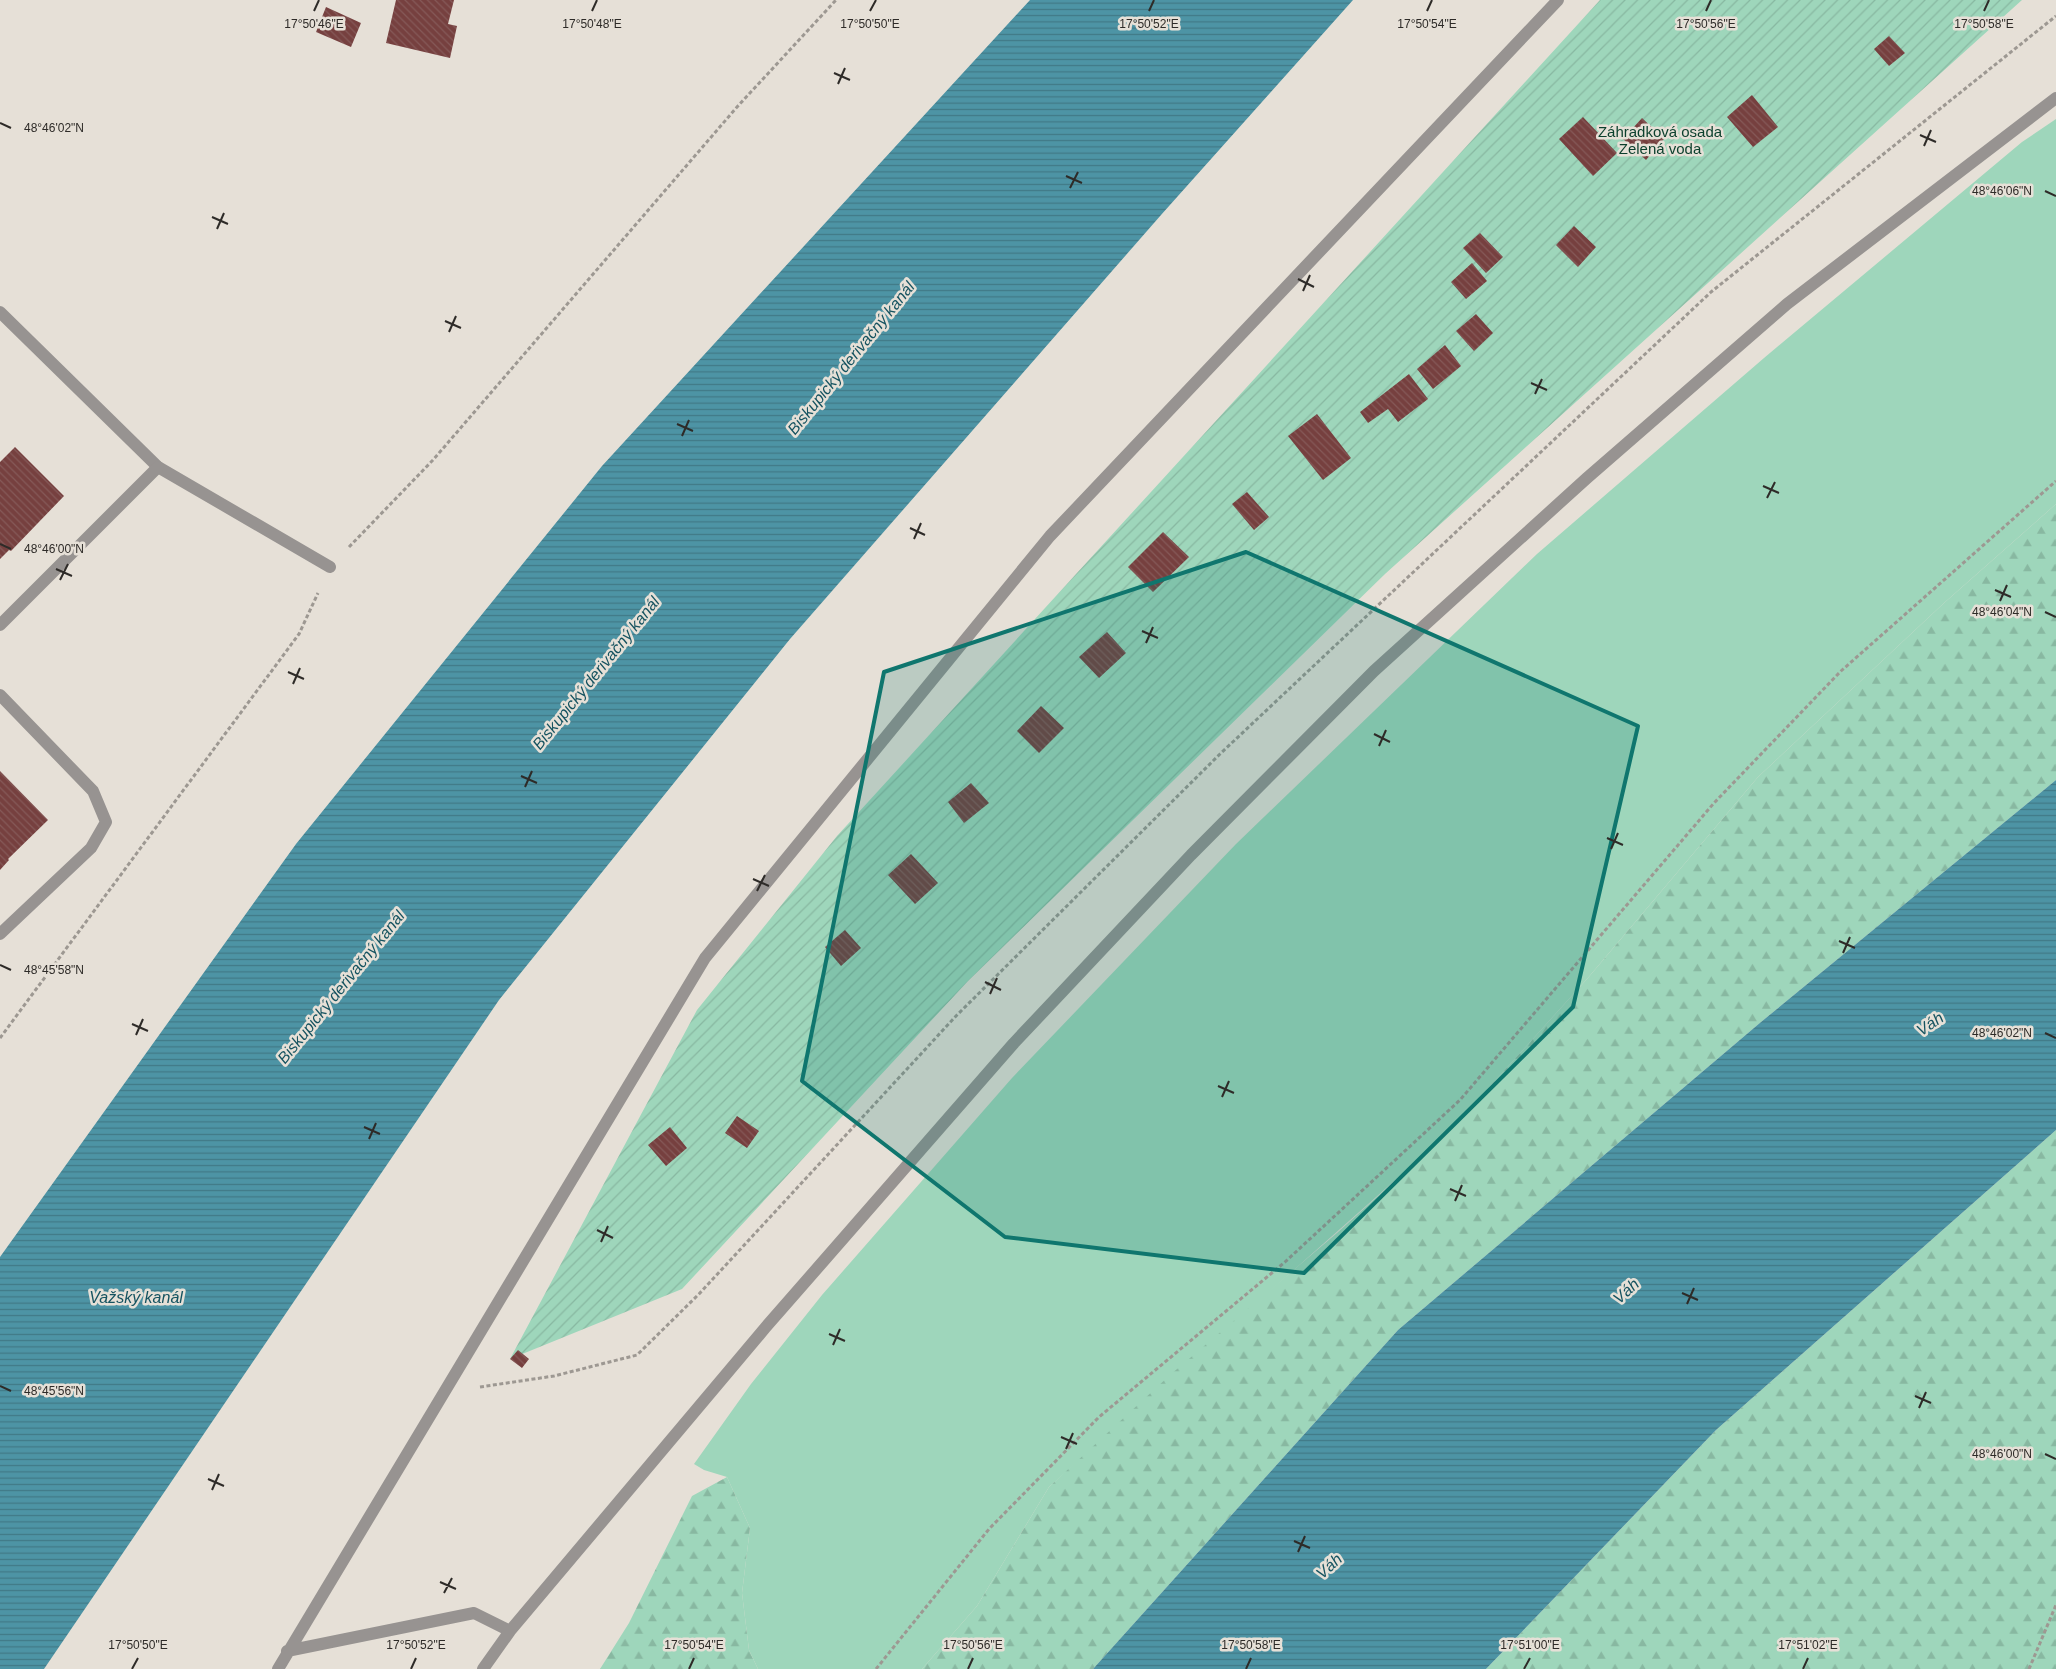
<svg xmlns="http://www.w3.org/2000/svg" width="2056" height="1669" viewBox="0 0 2056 1669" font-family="Arial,sans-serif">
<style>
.green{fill:#9ed6bb}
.forest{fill:url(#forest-firs)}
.garden{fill:url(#garden-furrows)}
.water{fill:url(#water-rules)}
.building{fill:url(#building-back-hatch)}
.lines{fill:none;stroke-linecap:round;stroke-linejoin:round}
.path{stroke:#9d9892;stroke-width:3;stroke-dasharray:4 2.5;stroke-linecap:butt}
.lane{stroke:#979391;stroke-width:12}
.street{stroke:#979391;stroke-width:12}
.marked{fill:#0f766e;fill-opacity:0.2;stroke:#0f766e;stroke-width:4;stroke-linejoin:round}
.ticks{fill:none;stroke:#2e2b28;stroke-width:2}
.labels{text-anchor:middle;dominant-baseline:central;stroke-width:5;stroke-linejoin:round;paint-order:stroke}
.park-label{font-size:15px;fill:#0a3f2c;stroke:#e6e0d7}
.water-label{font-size:16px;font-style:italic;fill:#165360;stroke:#e6e0d7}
.ticks-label{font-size:12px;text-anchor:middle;fill:#2e2b28;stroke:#e6e0d7;stroke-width:5;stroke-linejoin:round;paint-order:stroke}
</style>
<defs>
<pattern id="forest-firs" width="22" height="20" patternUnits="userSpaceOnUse" patternTransform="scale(1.25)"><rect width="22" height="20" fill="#9ed6bb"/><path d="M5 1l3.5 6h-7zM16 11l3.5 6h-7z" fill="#88b8a1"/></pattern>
<pattern id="garden-furrows" width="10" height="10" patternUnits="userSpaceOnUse" patternTransform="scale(1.25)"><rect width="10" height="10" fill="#9ed6bb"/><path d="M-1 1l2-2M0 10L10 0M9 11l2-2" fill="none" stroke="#88b8a1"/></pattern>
<pattern id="water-rules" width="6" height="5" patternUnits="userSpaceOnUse" patternTransform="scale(1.25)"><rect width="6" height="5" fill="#4d94a5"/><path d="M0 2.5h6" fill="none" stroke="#407986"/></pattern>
<pattern id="building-back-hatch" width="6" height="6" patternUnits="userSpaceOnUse" patternTransform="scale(1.25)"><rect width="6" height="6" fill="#76403f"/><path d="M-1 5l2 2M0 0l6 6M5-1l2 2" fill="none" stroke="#855958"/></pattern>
</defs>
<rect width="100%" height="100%" fill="#e6e0d7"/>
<path class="green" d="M2056 119V504L1944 603 1758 777 1587 979 1446 1135 1049 1487 977 1606 922 1669H758L749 1650 742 1593 750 1528 727 1477 704 1470 694 1464 751 1384 822 1295 1012 1078 1236 844 1537 554 1764 358 2022 142Z"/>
<path class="forest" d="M2056 504V780L1761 1022 1398 1330 1093 1669H922L977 1606 1049 1487 1170 1375 1337 1233 1446 1135 1587 979 1758 777 1944 603Z
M2056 1130V1669H1486L1716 1430Z
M727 1477 750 1528 742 1593 749 1650 758 1669H600L629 1623 692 1496Z"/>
<path class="garden" d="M1600 0H2022L1385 574 968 981 682 1289 510 1359 697 1010 837 836Z"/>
<path class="water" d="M1030 0H1353L1161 215 790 639 499 1000 44 1669H0V1257L296 844 602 466Z
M2056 780V1130L1716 1430 1486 1669H1093L1398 1330 1761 1022Z"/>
<path class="building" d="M396 0H454L448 24 457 26 450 58 386 43Z
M326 7 361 23 351 47 316 32Z
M1889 36 1905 53 1889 66 1874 49Z
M1752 95 1778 127 1753 147 1727 117Z
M1583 117 1617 153 1593 176 1559 139Z
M1642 118 1664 139 1646 160 1623 139Z
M1574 226 1596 247 1578 267 1556 245Z
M1480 233 1503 257 1486 273 1463 248Z
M1472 263 1487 281 1466 299 1451 282Z
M1476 314 1493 333 1474 351 1456 331Z
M1445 345 1461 366 1433 389 1417 369Z
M1409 374 1428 399 1398 422 1388 409 1368 423 1360 412Z
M1317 414 1351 458 1323 480 1288 436Z
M15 447 64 496 11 551 9 550 0 559V462Z
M1247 492 1269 517 1254 530 1232 504Z
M1163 532 1189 557 1153 592 1128 567Z
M1107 632 1126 653 1099 678 1079 657Z
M1041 706 1064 728 1039 753 1017 731Z
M0 771 48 820 8 859 9 860 0 870Z
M971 783 989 803 964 823 948 802Z
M911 854 938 883 915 904 888 875Z
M845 930 861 948 841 966 825 947Z
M737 1116 759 1131 747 1148 725 1133Z
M670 1127 687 1148 666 1166 648 1145Z
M518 1350 529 1359 522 1368 510 1359Z"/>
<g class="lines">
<path class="path" d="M349 547 433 460 737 107 836 0
M0 1038 299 634 318 593
M480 1387 554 1376 637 1355 699 1294 956 1016 1220 754 1711 292 2056 16
M876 1669 989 1529 1099 1417 1285 1262 1460 1100 1714 803 1841 671 2056 481
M2029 1669 2056 1605"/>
<path class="lane" d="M0 312 158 467 330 567
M287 1651 474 1613 510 1631
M278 1669 705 958 1050 536 1558 0
M483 1669 510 1631 765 1328 1014 1043 1191 855 1374 671 1587 478 1787 304 2056 98"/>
<path class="street" d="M0 625 158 467
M0 695 93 791 106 822 91 848 0 934"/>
</g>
<path class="marked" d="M1246 552 1638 726 1573 1007 1304 1273 1005 1237 802 1081 884 672Z"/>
<path class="ticks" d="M314 11 319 0M592 11 597 0M870 11 876 0M1149 11 1154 0M1427 11 1432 0M1706 11 1711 0M1984 11 1989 0M834 73 850 80M838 84 845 68M0 123 11 128M1920 135 1936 142M1924 146 1931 130M1066 176 1082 183M1070 188 1078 172M2045 191 2056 196M212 217 228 224M217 229 224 213M1298 279 1314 287M1303 291 1310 275M445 321 461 328M449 332 456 316M1531 383 1547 390M1535 394 1542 379M677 424 693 431M682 436 689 420M1763 486 1779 493M1767 498 1775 482M910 528 925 535M914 539 921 523M0 544 11 549M56 569 72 576M60 580 68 564M1995 590 2011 597M2000 601 2007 585M2045 612 2056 617M1142 631 1158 638M1146 643 1153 627M288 672 304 679M293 684 300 668M1374 734 1390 742M1379 746 1386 730M521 776 537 783M525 787 532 771M1607 838 1623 845M1611 849 1618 833M753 879 769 886M757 891 765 875M1839 941 1855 948M1843 953 1850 937M0 965 11 970M985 982 1001 990M990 994 997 978M132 1024 148 1031M2045 1033 2056 1038M136 1035 143 1019M1218 1086 1234 1093M1222 1097 1229 1081M364 1127 380 1134M369 1139 376 1123M1450 1189 1466 1196M1455 1201 1462 1185M597 1230 613 1238M601 1242 608 1226M1682 1293 1698 1300M1687 1304 1694 1288M829 1334 845 1341M833 1345 840 1329M0 1386 11 1391M1915 1396 1931 1403M1919 1408 1926 1392M1061 1437 1077 1444M1066 1449 1073 1433M2045 1454 2056 1459M208 1479 224 1486M212 1490 219 1474M1294 1541 1310 1548M1298 1552 1305 1536M440 1582 456 1589M444 1593 452 1578M132 1669 138 1658M411 1669 416 1658M689 1669 694 1658M968 1669 973 1658M1246 1669 1251 1658M1524 1669 1530 1658M1803 1669 1808 1658"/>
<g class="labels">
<g class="park-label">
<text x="1660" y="131">Záhradková osada<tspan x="1660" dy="17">Zelená voda</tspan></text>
</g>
<g class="water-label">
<text transform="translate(851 358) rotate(-51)">Biskupický derivačný kanál</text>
<text transform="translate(596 673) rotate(-51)">Biskupický derivačný kanál</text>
<text transform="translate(341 987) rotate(-51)">Biskupický derivačný kanál</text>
<text transform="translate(1930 1024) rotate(-34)">Váh</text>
<text transform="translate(1626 1291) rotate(-43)">Váh</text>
<text x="136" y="1297">Važský kanál</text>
<text transform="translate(1329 1566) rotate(-43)">Váh</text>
</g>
</g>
<g class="ticks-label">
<text x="314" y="28">17°50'46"E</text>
<text x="592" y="28">17°50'48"E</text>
<text x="870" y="28">17°50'50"E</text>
<text x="1149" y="28">17°50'52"E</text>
<text x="1427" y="28">17°50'54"E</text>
<text x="1706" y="28">17°50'56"E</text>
<text x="1984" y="28">17°50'58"E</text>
<text x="54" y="132">48°46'02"N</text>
<text x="2002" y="195">48°46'06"N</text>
<text x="54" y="553">48°46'00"N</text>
<text x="2002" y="616">48°46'04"N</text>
<text x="54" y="974">48°45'58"N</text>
<text x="2002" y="1037">48°46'02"N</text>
<text x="54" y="1395">48°45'56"N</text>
<text x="2002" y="1458">48°46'00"N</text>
<text x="138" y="1649">17°50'50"E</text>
<text x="416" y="1649">17°50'52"E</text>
<text x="694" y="1649">17°50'54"E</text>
<text x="973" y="1649">17°50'56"E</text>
<text x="1251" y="1649">17°50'58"E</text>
<text x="1530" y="1649">17°51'00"E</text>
<text x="1808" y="1649">17°51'02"E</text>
</g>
</svg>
